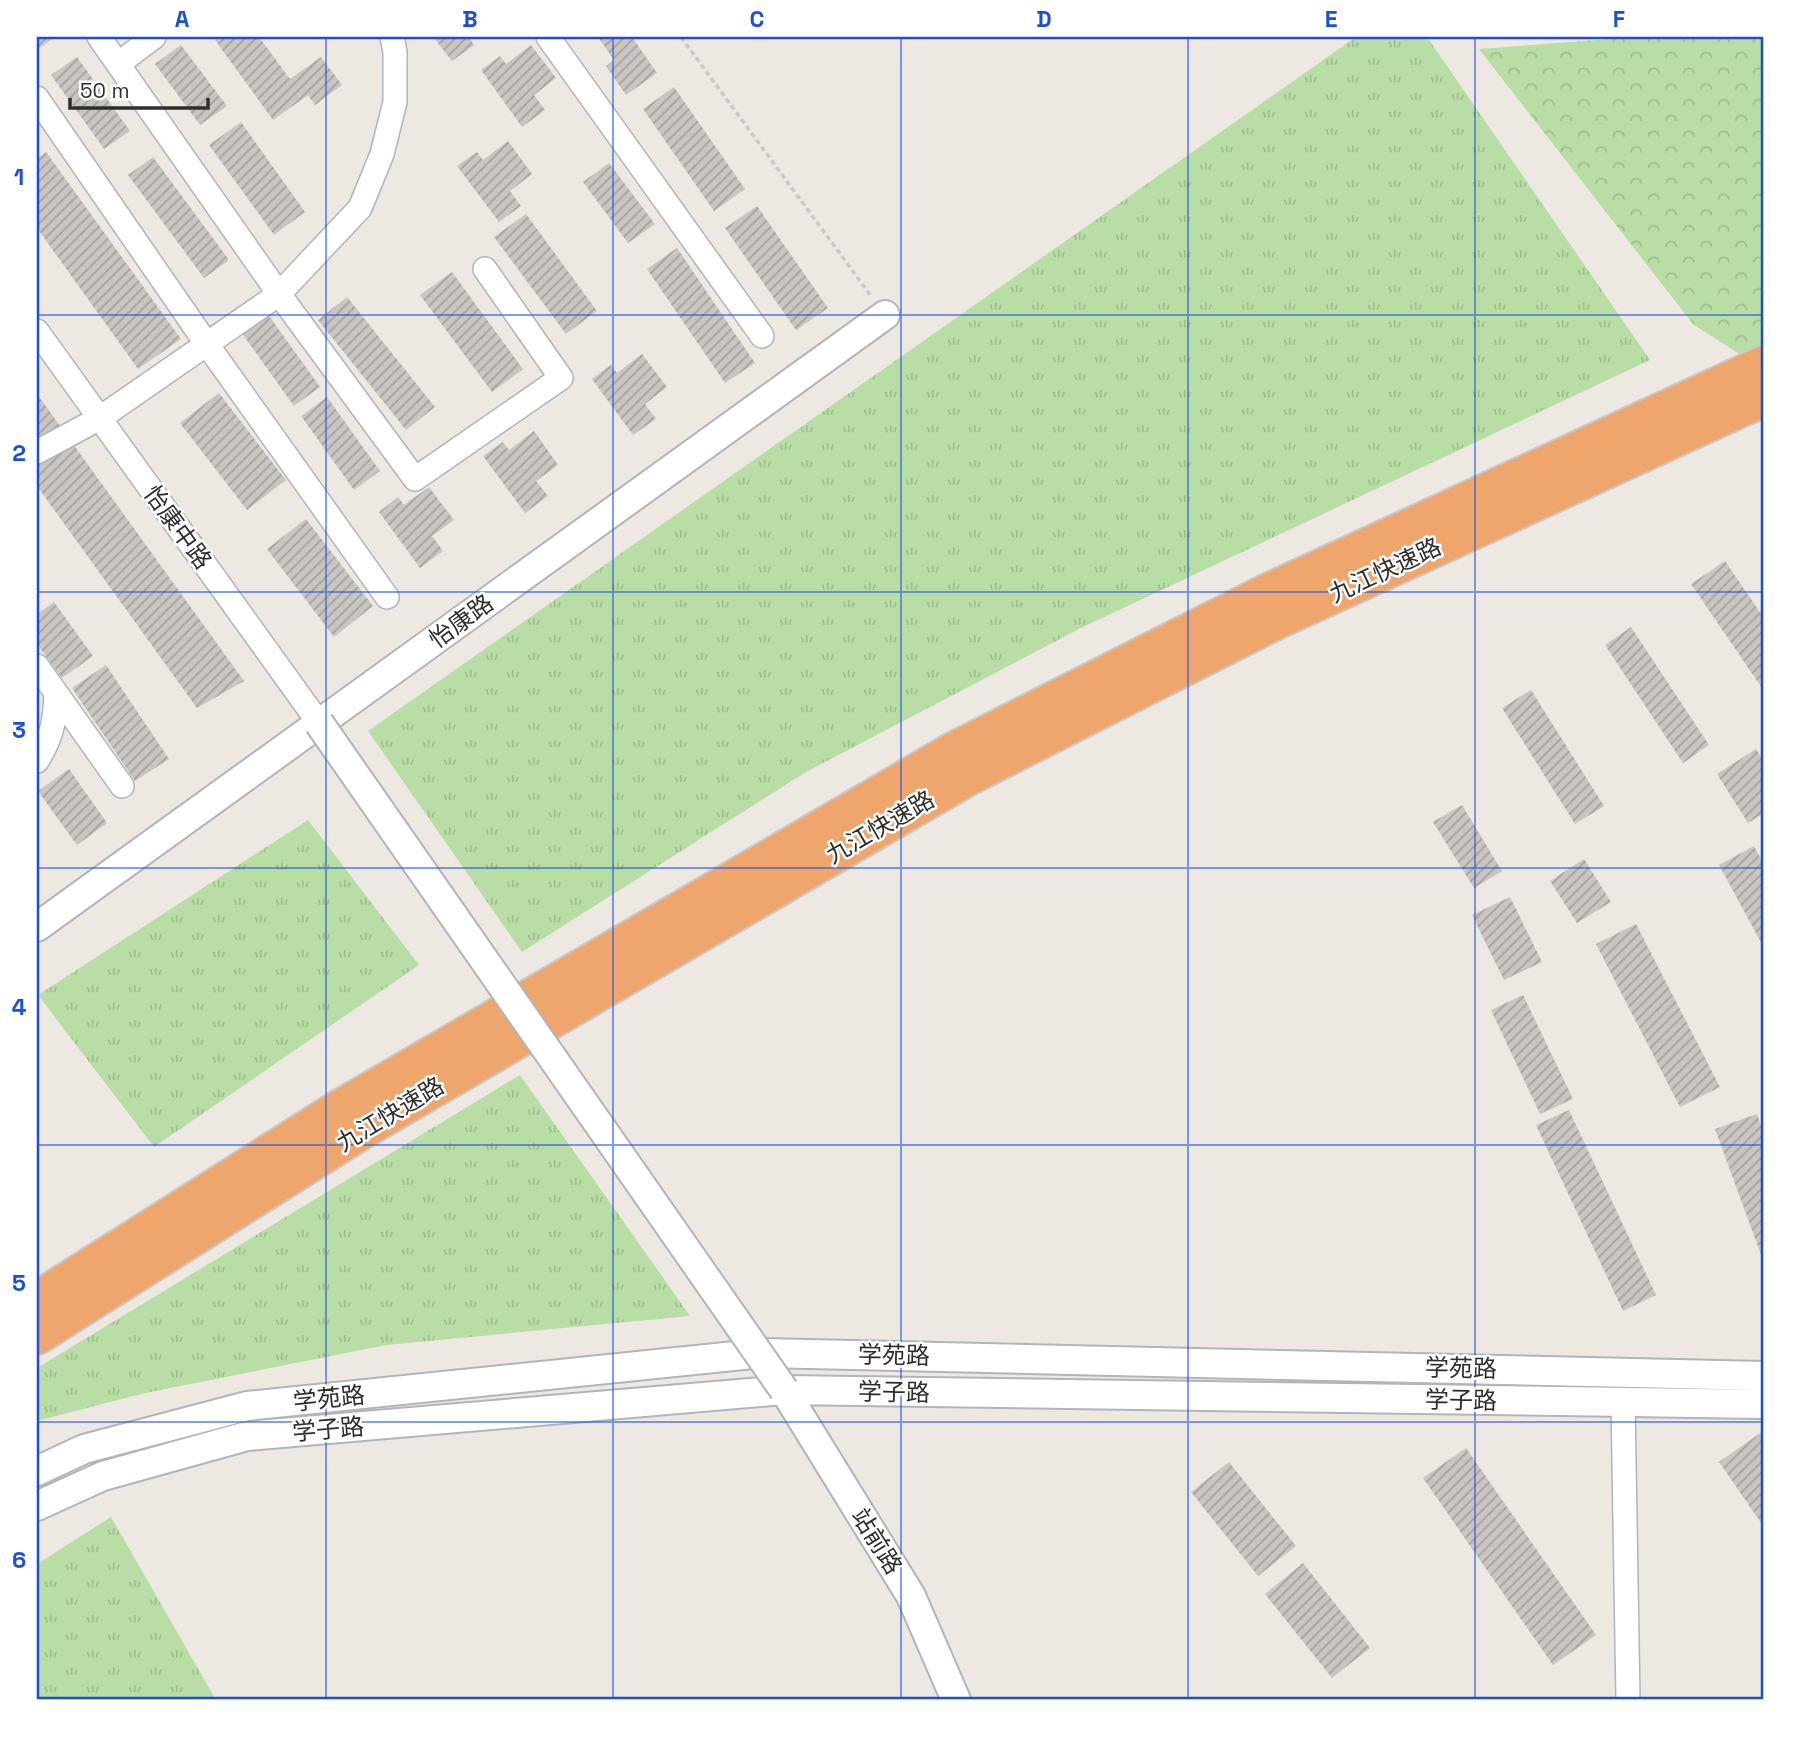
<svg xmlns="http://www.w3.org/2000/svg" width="1801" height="1737" viewBox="0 0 1801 1737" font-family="'Space Grotesk','Noto Sans SC',sans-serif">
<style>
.forest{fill:url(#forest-crowns)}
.park{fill:url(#park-tufts)}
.building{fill:url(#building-hatch)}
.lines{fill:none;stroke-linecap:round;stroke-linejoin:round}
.minor-casing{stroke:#b2b4bc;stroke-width:26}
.tertiary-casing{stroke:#b2b4bc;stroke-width:32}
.motorway-casing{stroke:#c9c9c9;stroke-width:42}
.path{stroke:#c9c9c9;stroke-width:3.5;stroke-dasharray:5 3.5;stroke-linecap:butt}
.minor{stroke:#fff;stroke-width:23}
.tertiary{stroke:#fff;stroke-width:28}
.motorway{stroke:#eea66c;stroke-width:38}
.tertiary-bridge-casing{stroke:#b2b4bc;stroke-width:32;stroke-linecap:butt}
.tertiary-bridge{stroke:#fff;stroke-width:28}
.grid{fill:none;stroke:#1d4ed8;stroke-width:2;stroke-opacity:0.55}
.labels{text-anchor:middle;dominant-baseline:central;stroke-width:5;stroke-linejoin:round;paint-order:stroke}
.street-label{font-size:24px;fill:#2e2e2e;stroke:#fff}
.neatline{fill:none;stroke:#1d4ed8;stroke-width:2.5}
.grid-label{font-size:23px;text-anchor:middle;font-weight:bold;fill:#1d4ed8}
</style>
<defs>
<pattern id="forest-crowns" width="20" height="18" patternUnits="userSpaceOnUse" patternTransform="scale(1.75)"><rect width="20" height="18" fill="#b8dda5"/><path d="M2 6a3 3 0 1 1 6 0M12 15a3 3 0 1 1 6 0" fill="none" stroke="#9ebe8e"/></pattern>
<pattern id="park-tufts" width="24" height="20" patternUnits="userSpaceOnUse" patternTransform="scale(1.75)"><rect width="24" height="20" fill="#b8dda5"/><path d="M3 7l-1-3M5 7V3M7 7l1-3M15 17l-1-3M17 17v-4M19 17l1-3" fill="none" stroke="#9ebe8e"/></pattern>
<pattern id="building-hatch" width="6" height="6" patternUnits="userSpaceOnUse" patternTransform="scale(1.75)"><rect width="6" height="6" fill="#c9c5c1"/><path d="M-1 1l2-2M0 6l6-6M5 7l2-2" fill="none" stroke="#a4a09d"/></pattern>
</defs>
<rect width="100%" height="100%" fill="#ede9e2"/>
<path class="forest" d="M1636 37H1764V370L1693 324 1479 49Z"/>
<path class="park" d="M1356 37H1427L1650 360 1081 628 806 772 522 952 368 731Z
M308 820 419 965 154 1147 38 995Z
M520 1075 690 1316 386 1345 145 1393 37 1421V1368Z
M111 1517 216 1700H37V1564Z"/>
<path class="building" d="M37 37H55L37 50Z
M218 37H259L290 79 321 57 342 85 315 105 308 95 273 120 215 40Z
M433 37H469L474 45 452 61Z
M598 37H632L657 73 626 95 606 66 614 60Z
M181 45 227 106 200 125 155 64Z
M531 45 556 78 534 95 545 110 522 127 481 70 500 56 506 64Z
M77 57 130 131 104 149 51 75Z
M674 87 745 189 714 211 643 109Z
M241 122 305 212 274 235 209 145Z
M508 141 532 174 510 191 521 206 499 222 457 166 477 152 483 160Z
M46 152 181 339 138 369 37 228V159Z
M153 157 229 260 204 278 128 175Z
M609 163 655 224 628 243 583 182Z
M757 206 828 308 796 330 725 228Z
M526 214 597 311 566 334 494 237Z
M677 248 755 363 725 383 647 269Z
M452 272 523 369 492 392 420 295Z
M347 297 435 407 406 430 318 320Z
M267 313 320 387 294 406 241 332Z
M642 354 667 387 645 404 656 419 633 435 592 379 611 365 617 373Z
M219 393 286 480 247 510 180 423Z
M37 394 244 681 197 708 37 486Z
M327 397 380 471 354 490 301 416Z
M534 431 558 465 536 481 548 496 525 513 483 456 503 442 509 450Z
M429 487 454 520 432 536 443 551 420 568 379 512 398 497 404 505Z
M306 519 373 606 334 637 267 549Z
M1725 561 1764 618V691L1691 584Z
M54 602 93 656 62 678 37 644V614Z
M1631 627 1709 745 1683 763 1605 645Z
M106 665 169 759 135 781 72 688Z
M1531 690 1604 806 1575 824 1502 708Z
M1756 749 1764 762V813L1748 823 1717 774Z
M69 769 107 823 77 845 38 791Z
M1462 805 1502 871 1474 888 1433 822Z
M1754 846 1764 865V948L1719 865Z
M1584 859 1611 902 1577 923 1550 881Z
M1510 897 1542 962 1504 980 1472 915Z
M1636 924 1720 1087 1680 1107 1596 944Z
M1523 995 1573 1099 1540 1114 1491 1010Z
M1569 1110 1656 1295 1623 1311 1536 1125Z
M1757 1114 1764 1135V1263L1715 1129Z
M1762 1432 1764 1435V1527L1719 1462Z
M1466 1448 1596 1635 1553 1665 1423 1478Z
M1229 1462 1296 1546 1258 1576 1191 1492Z
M1303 1563 1370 1648 1332 1678 1265 1594Z"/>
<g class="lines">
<g class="minor-casing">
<path id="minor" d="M99 37 279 294 415 479 561 378 485 269
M548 37 762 336
M118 64 154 37
M37 98 206 343 387 597
M37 331 319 723
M37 452 100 418 279 294 360 208 382 154 395 102V52L392 37
M37 666 122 786
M37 761C52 737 55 721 56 693
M1623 1402 1628 1700"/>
</g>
<g class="tertiary-casing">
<path id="tertiary" d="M37 927 885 315
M784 1390 911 1596 956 1700
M37 1471 84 1449 247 1406 764 1353 1764 1376
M37 1506 103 1476 247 1436 784 1390 1764 1404"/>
</g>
<g class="motorway-casing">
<path id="motorway" d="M37 1301 337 1111 955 751 1268 593 1764 365
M37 1335 363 1129 966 777 1276 620 1764 397"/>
</g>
<path class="path" d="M681 37 871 296"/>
<use href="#minor" class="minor"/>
<use href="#tertiary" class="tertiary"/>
<use href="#motorway" class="motorway"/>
<g class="tertiary-bridge-casing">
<path id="tertiary-bridge" d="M319 723 784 1390"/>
</g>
<use href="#tertiary-bridge" class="tertiary-bridge"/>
</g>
<path class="grid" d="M326 37V1700M613 37V1700M901 37V1700M1188 37V1700M1475 37V1700M37 315H1764M37 592H1764M37 868H1764M37 1145H1764M37 1422H1764"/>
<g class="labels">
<g class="street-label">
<text transform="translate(178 527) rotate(54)">怡康中路</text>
<text transform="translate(1385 570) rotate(-25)">九江快速路</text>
<text transform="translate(461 621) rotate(-36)">怡康路</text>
<text transform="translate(880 827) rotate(-30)">九江快速路</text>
<text transform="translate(390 1114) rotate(-31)">九江快速路</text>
<text transform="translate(894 1355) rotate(1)">学苑路</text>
<text transform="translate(1461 1368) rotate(1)">学苑路</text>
<text transform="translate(894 1392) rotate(1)">学子路</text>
<text transform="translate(329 1398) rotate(-6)">学苑路</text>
<text transform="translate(1461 1400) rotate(1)">学子路</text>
<text transform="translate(328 1429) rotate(-5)">学子路</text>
<text transform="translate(877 1541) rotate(58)">站前路</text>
</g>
</g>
<rect width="1801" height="1737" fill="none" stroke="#ffffff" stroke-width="77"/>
<path d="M70 98v10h138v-10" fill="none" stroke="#2e2e2e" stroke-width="3.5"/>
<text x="80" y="98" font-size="21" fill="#2e2e2e" stroke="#ffffff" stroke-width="5" paint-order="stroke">50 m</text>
<rect x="38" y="38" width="1724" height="1660" class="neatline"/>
<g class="grid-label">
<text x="182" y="27">A</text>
<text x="470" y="27">B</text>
<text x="757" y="27">C</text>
<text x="1044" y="27">D</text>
<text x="1331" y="27">E</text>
<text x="1619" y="27">F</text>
<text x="19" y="185">1</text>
<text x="19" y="461">2</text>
<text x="19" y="738">3</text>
<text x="19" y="1015">4</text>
<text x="19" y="1291">5</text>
<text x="19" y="1568">6</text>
</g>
</svg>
